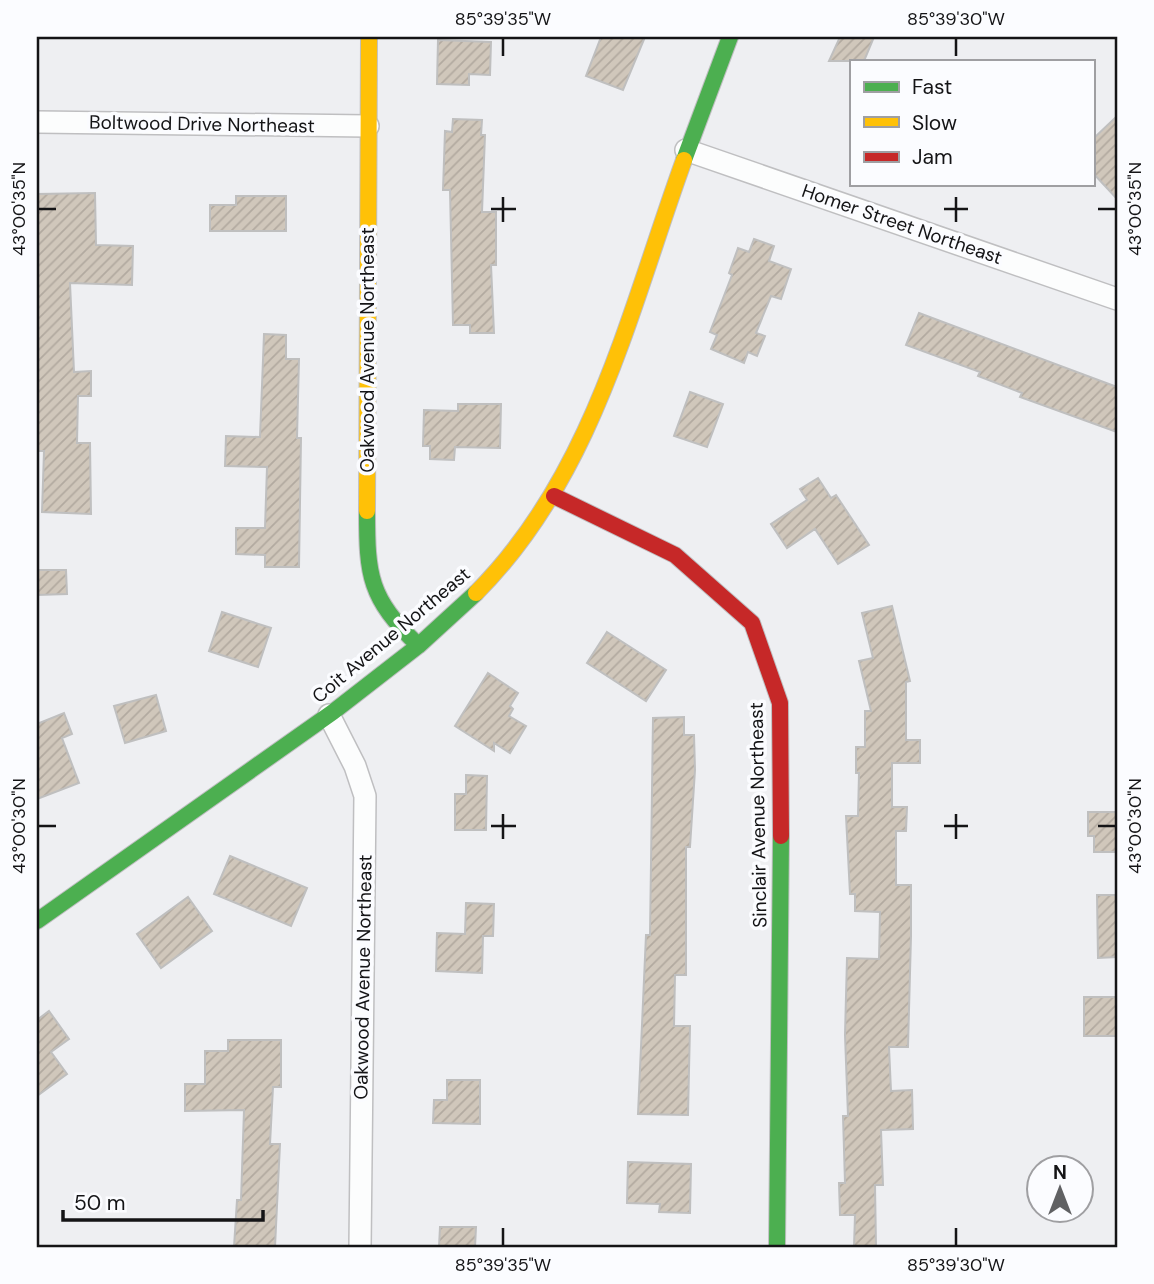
<svg xmlns="http://www.w3.org/2000/svg" width="1154" height="1284" viewBox="0 0 1154 1284" font-family="'DM Sans',sans-serif">
<style>
.building{fill:url(#building-hatch);stroke:#bfbfbf;stroke-width:2}
.lines{fill:none;stroke-linecap:round;stroke-linejoin:round}
.street-casing{stroke:#bfbfc1;stroke-width:24}
.fast-casing{stroke:#bfbfc1;stroke-width:18}
.slow-casing{stroke:#bfbfc1;stroke-width:18}
.jam-casing{stroke:#bfbfc1;stroke-width:18}
.street{stroke:#fcfdfd;stroke-width:21}
.fast{stroke:#4caf50;stroke-width:16}
.slow{stroke:#ffc107;stroke-width:16}
.jam{stroke:#c62828;stroke-width:16}
.ticks{fill:none;stroke:#141416;stroke-width:2.5}
.labels{text-anchor:middle;dominant-baseline:central;stroke-width:7;stroke-linejoin:round;paint-order:stroke}
.street-label{font-size:19px;fill:#141416;stroke:#fbfcff}
.neatline{fill:none;stroke:#141416;stroke-width:2.5}
.ticks-label{font-size:18px;text-anchor:middle;fill:#141416}
</style>
<defs>
<pattern id="building-hatch" width="6" height="6" patternUnits="userSpaceOnUse" patternTransform="scale(1.75)"><rect width="6" height="6" fill="#d0c7bb"/><path d="M-1 1l2-2M0 6l6-6M5 7l2-2" fill="none" stroke="#b2aaa0"/></pattern>
</defs>
<rect width="100%" height="100%" fill="#eeeff2"/>
<path class="building" d="M601 37H645L623 90 586 76Z
M840 37H874L864 61H829Z
M438 40 491 42 490 75 469 74V85L437 84Z
M1117 116V199L1093 173V139Z
M453 119 482 120 481 135H485L482 212H496V265H491L494 333H470V325H453L450 190H443L445 131 452 132Z
M95 193 96 245 133 246 132 285 70 283 74 372 91 371V396H78L77 443H90L91 514 42 512 44 451H37V194Z
M236 196H286V231H210V205H236Z
M754 239 774 246 769 261 791 269 781 299 771 296 756 333 765 336 757 356 748 352 744 363 711 349 717 335 710 332 732 275 729 273 738 248 749 252Z
M919 313 1117 387V432L1020 397 1022 393 978 376 980 372 906 345Z
M264 334 286 335V359H299L297 438H301L299 567H265V555L236 554V528H265L267 467 225 466 226 436 260 437Z
M690 392 723 404 707 447 674 436Z
M458 404H501L500 448 455 447 454 460 430 459V446H423L424 410 458 411Z
M818 478 831 498 836 495 869 545 838 564 815 529 787 548 771 524 807 500 800 489Z
M37 570H66L67 594 37 595Z
M892 606 910 681 906 682V740H920V763H892V807H907L906 831H896V885H911V936L908 1047H889L891 1091 912 1090 913 1129 881 1130 883 1185H875L876 1247H854L855 1215H840L839 1183H845L843 1116H848L845 1035 847 958 879 959 880 912 855 911V894H850L846 816H858L859 773H856V747H865V711H871L859 661 873 658 862 613Z
M222 612 271 628 258 667 209 651Z
M607 632 666 670 646 701 587 663Z
M488 673 518 693 510 706 513 709 509 716 526 726 510 753 494 743V751L455 726Z
M156 695 166 731 125 743 114 706Z
M64 713 72 734 62 738 79 783 37 799V724Z
M684 717V735H694L695 770 690 847H686V975H675L674 1026H690L688 1115 638 1114 646 935H650L653 718Z
M466 775 487 776 486 830H455V794H466Z
M1088 812H1117V852H1094V836H1088Z
M230 856 307 888 291 926 214 894Z
M1097 895H1117V957L1098 958Z
M188 897 212 931 161 968 137 934Z
M466 903 494 904 493 936H483L482 973 436 971 437 933 465 934Z
M1084 997H1117V1036H1084Z
M49 1011 69 1039 51 1052 67 1074 37 1096V1020Z
M228 1040H281V1087H273L270 1144H280L275 1247H234L237 1200H241L244 1110 185 1111V1084H205V1051H228Z
M447 1080H480V1124L433 1123 434 1100H447Z
M628 1162 691 1164 690 1213 659 1212 660 1204 627 1203Z
M440 1227H476L475 1247H439Z"/>
<g class="lines">
<g class="street-casing">
<path id="street" d="M37 122 368 126
M686 150 1117 299
M329 715 355 766 365 796 360 1247"/>
</g>
<g class="fast-casing">
<path id="fast" d="M684 160 730 37
M367 511C367 576 369 598 418 645
M37 921 333 712 418 646 476 593
M777 1247 781 836"/>
</g>
<g class="slow-casing">
<path id="slow" d="M367 511 369 37
M476 593C593 476 629 312 684 160"/>
</g>
<g class="jam-casing">
<path id="jam" d="M554 496 675 555 752 623 780 703 781 836"/>
</g>
<use href="#street" class="street"/>
<use href="#fast" class="fast"/>
<use href="#slow" class="slow"/>
<use href="#jam" class="jam"/>
</g>
<path class="ticks" d="M503 38V56M956 38V56M503 197V222M956 197V222M38 209H56M491 209H516M944 209H968M1098 209H1116M503 814V839M956 814V839M38 826H56M491 826H516M944 826H968M1098 826H1116M503 1228V1246M956 1228V1246"/>
<g class="labels">
<g class="street-label">
<text transform="translate(202 124) rotate(1)">Boltwood Drive Northeast</text>
<text transform="translate(902 224) rotate(19)">Homer Street Northeast</text>
<text transform="translate(367 350) rotate(-90)">Oakwood Avenue Northeast</text>
<text transform="translate(391 635) rotate(-40)">Coit Avenue Northeast</text>
<text transform="translate(758 815) rotate(-91)">Sinclair Avenue Northeast</text>
<text transform="translate(363 977) rotate(-89)">Oakwood Avenue Northeast</text>
</g>
</g>
<rect width="1154" height="1284" fill="none" stroke="#fbfcff" stroke-width="77"/>
<rect x="850" y="60" width="245" height="126" fill="#fbfcff" stroke="#9f9fa2" stroke-width="2"/>
<rect x="864" y="82" width="35" height="10" fill="#4caf50" stroke="#9f9fa2" stroke-width="2"/>
<text x="912" y="94" font-size="21" fill="#141416">Fast</text>
<rect x="864" y="117" width="35" height="10" fill="#ffc107" stroke="#9f9fa2" stroke-width="2"/>
<text x="912" y="130" font-size="21" fill="#141416">Slow</text>
<rect x="864" y="152" width="35" height="10" fill="#c62828" stroke="#9f9fa2" stroke-width="2"/>
<text x="912" y="164" font-size="21" fill="#141416">Jam</text>
<g transform="translate(1060 1189)"><circle r="33" fill="#fbfcff" stroke="#9f9fa2" stroke-width="2"/>
<path d="M0-5L12 26L0 18L-12 26Z" fill="#606163"/>
<text y="-10" font-size="19" font-weight="bold" text-anchor="middle" fill="#141416">N</text>
</g>
<path d="M63 1210v10h200v-10" fill="none" stroke="#141416" stroke-width="3.5"/>
<text x="74" y="1210" font-size="21" fill="#141416" stroke="#fbfcff" stroke-width="5" paint-order="stroke">50 m</text>
<rect x="38" y="38" width="1078" height="1208" class="neatline"/>
<g class="ticks-label">
<text x="503" y="25">85°39'35"W</text>
<text x="956" y="25">85°39'30"W</text>
<text transform="translate(19 209) rotate(-90)" y="6">43°00'35"N</text>
<text transform="translate(1135 209) rotate(-90)" y="6">43°00'35"N</text>
<text transform="translate(19 826) rotate(-90)" y="6">43°00'30"N</text>
<text transform="translate(1135 826) rotate(-90)" y="6">43°00'30"N</text>
<text x="503" y="1271">85°39'35"W</text>
<text x="956" y="1271">85°39'30"W</text>
</g>
</svg>
